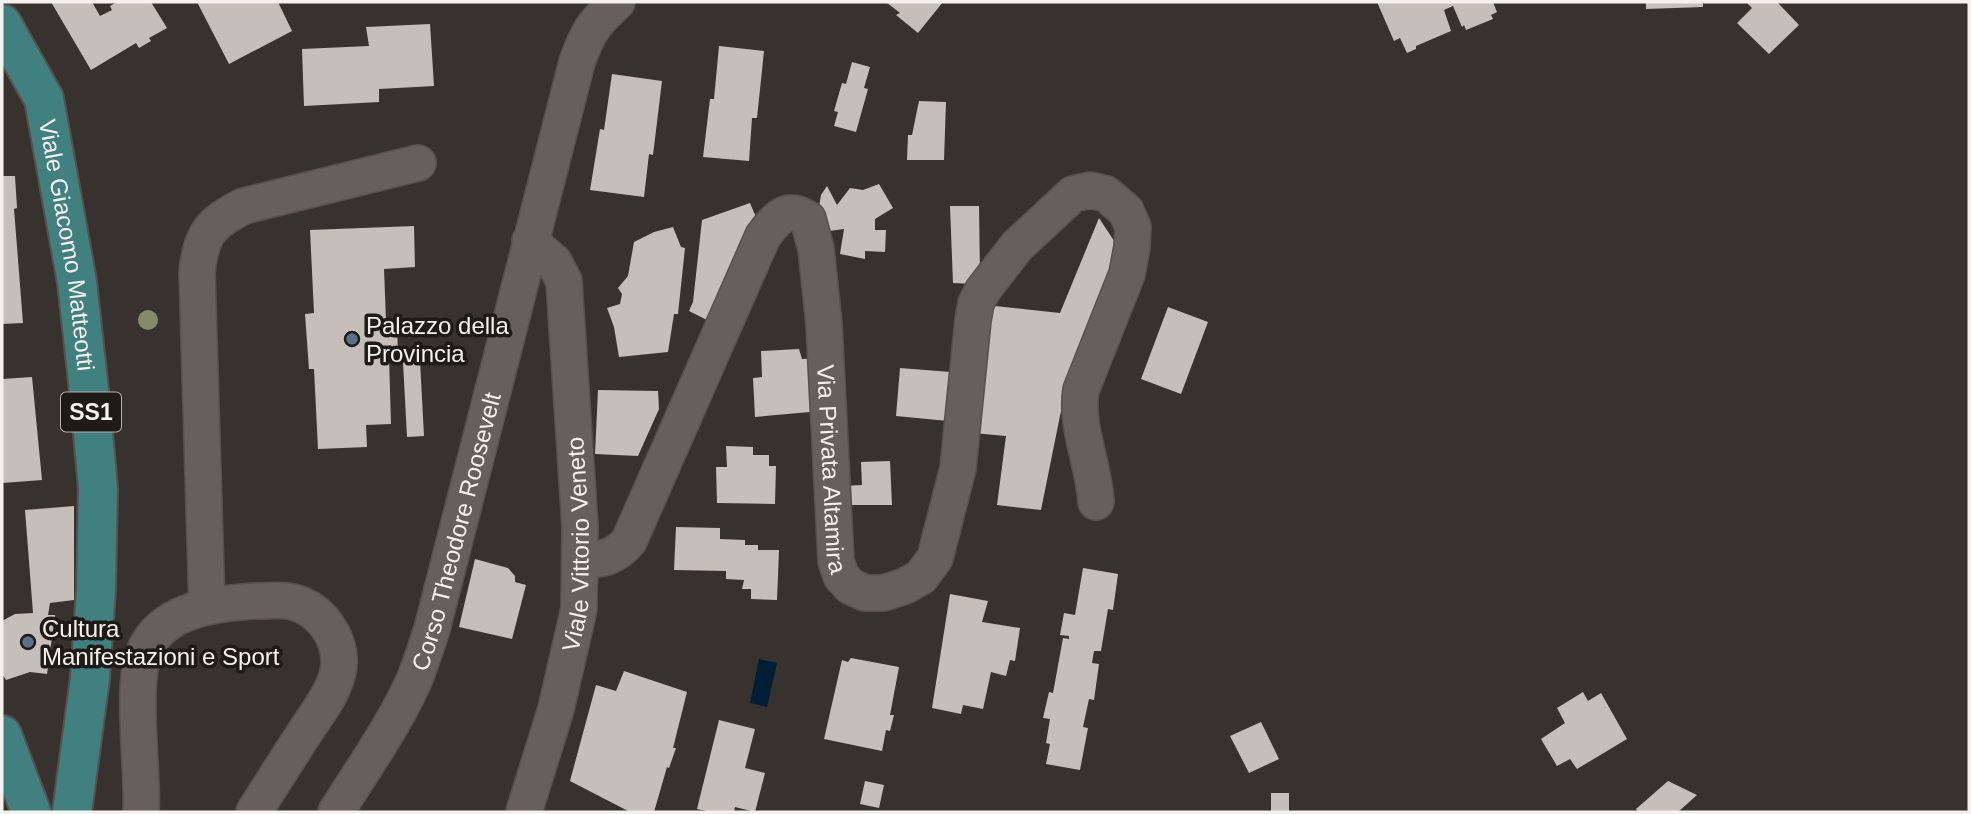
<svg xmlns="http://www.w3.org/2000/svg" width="1971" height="814" viewBox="0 0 1971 814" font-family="Helvetica,sans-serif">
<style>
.water{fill:#001e36}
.building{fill:#c6beb9}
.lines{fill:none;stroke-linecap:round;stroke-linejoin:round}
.minor-casing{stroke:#57514e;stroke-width:38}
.major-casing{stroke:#57514e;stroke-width:42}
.minor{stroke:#665f5b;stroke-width:35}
.major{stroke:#408180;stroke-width:38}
.tree{fill:#838c67}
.service-dot{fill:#5c6f8a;stroke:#1d1a18;stroke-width:2.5}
.labels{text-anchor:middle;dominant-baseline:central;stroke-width:7;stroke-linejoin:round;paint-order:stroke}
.shield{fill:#1d1a18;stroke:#b4b0ae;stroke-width:2}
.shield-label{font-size:23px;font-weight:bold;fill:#f5f1ee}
.street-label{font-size:24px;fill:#f5f1ee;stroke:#1d1a18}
.poi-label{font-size:24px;fill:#f5f1ee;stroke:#1d1a18;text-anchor:start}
</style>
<rect width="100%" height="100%" fill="#38322e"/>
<path class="water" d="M759 659 777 663 767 707 750 703Z"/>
<path class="building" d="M51 2H92L100 16 112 10 110 6 117 2H151L167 28 149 38 151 41 139 48 136 43 91 70Z
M197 2H278L292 31 229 64Z
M886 2H943L918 33 896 15 900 13Z
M1377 2H1493L1497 12 1491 15 1493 19 1466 30 1464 25 1462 27 1453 6 1444 10 1451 31 1416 46V49L1407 53 1400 38 1394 41Z
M1646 2H1703V7L1646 9Z
M1746 2H1777L1799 25 1769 54 1737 23 1752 8Z
M430 24 434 86 379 89V102L304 106 302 49 369 46 366 27Z
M719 46 764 51 757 118H752L749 161 703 157 710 99H714Z
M852 62 870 67 864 88 868 89 856 132 834 126 838 112 834 111 842 83 846 84Z
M612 74 662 81 653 155 649 154 644 197 590 190 600 129 604 130Z
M919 101 946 102 944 160H907L908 135H912Z
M2 176H15L17 208 14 209 23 323 2 324Z
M879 184 893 208 875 219V230H886L885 252 865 251V259L840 254 844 229 822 232 819 207 821 195 827 186 837 205 850 188 863 190Z
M750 203 758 222 709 321 689 311 693 302 702 220Z
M950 206H979L980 276 973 284 953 283Z
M1099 218 1122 253 1062 406 1041 510 997 505 1006 436 973 433 986 305 1060 313Z
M414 226 415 267 384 269 386 321 397 320 398 357H389L391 424 366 425 367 447 318 449 314 369H309L305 314 314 313 310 230Z
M673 227 681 247 685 248 678 314H674L668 352 619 357 614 327 607 308 620 304 622 294 618 288 628 276 634 242 654 232Z
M1168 307 1208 322 1181 394 1141 379Z
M799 349 802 359 820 358 821 411 755 417 753 378 762 377 761 351Z
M420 361 424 436 407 437 403 362Z
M900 368 951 372 948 421 896 416Z
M32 377 42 480 2 483V379Z
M598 390 658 391 659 409 638 456 595 454Z
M726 446 753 447V455H769V466H776L775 504 717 503 716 467H727Z
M890 461 892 505H846L843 486 862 485 861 462Z
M74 506V600L50 603 48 615H55L47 674 30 672 6 680 2 674V621L15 614 33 613 25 510Z
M676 527 720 528V539L745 540V545H758V550H779L777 600 751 599V589H742L744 580 726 579V571L674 570Z
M475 559 508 568 515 576V582L526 585 512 639 459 627Z
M1083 568 1118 574 1113 610 1108 609 1101 651H1094L1092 663 1099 664 1094 700 1089 699 1083 727 1088 728 1080 770 1046 764 1050 744 1046 743 1050 719 1043 718 1049 692 1053 693 1063 638 1069 639V636L1060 635 1064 613 1075 615Z
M950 594 988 601 982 622 1020 628 1015 661 1010 660 1006 676 991 672 983 709 963 705 961 714 932 708Z
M851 658 899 667 890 715H894L890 731 886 730 882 751 824 739 842 660 848 662Z
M624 671 687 692 673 748H676L669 768 667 767 654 812H630L570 781 596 685 616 691Z
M1583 692 1588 701 1601 693 1627 739 1577 769 1570 759 1557 766 1541 739 1565 723 1557 708Z
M719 720 755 729 745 768 765 773 755 812 735 807 734 812H711L697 809Z
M1261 722 1279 759 1249 773 1230 736Z
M865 781 884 785 879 808 860 804Z
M1668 781 1697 795 1678 812H1638L1636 809Z
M1271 793H1289V812H1271Z"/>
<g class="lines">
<g class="minor-casing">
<g id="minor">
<path id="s1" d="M580 560C601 560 615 558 629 541L763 236C777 218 786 205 808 219L816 249 824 324 836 561 841 576 850 586 865 593H884L905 586 921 577 935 558 958 468 973 320 976 303 983 290 1017 246 1073 194 1090 190 1106 194 1126 211 1133 227 1132 247 1127 274 1081 390C1075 426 1094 465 1096 502"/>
<path d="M207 607 197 272C201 234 210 223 244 206L418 163"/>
<path d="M141 812C144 770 128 677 148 644 169 608 219 603 257 601 269 601 281 599 293 602 321 609 341 638 339 666 336 690 318 712 305 732 288 758 271 785 254 812"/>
<path id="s2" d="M336 812C362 770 391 730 412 685 420 667 426 647 432 629L577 62C588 31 594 23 617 2"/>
<path id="s3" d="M524 812 556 709 579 609 580 527 564 281 554 262 530 241"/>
</g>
</g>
<g class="major-casing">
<g id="major">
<path id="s4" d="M2 24 44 99 77 282 90 400 98 488 96 590 90 678 72 812"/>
<path d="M2 735 31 812"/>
</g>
</g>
<use href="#minor" class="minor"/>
<use href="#major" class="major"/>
</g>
<circle class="tree" cx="148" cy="320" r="10"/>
<g class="service-dot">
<circle cx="352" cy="339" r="7"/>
<circle cx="28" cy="642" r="7"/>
</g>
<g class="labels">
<rect class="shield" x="61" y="392.5" width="60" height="39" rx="5"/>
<g class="shield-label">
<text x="91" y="412">SS1</text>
</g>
<g class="street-label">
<text stroke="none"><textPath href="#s4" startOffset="234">Viale Giacomo Matteotti</textPath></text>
<text stroke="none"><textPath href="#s1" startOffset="695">Via Privata Altamira</textPath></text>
<text stroke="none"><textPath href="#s2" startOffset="308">Corso Theodore Roosevelt</textPath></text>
<text stroke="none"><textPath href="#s3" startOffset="275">Viale Vittorio Veneto</textPath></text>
</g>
<g class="poi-label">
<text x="366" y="325">Palazzo della<tspan x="366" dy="28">Provincia</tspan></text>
<text x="42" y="628">Cultura<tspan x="42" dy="28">Manifestazioni e Sport</tspan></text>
</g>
</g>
<rect width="1971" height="814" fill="none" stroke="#f5f1ee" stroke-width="7"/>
</svg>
